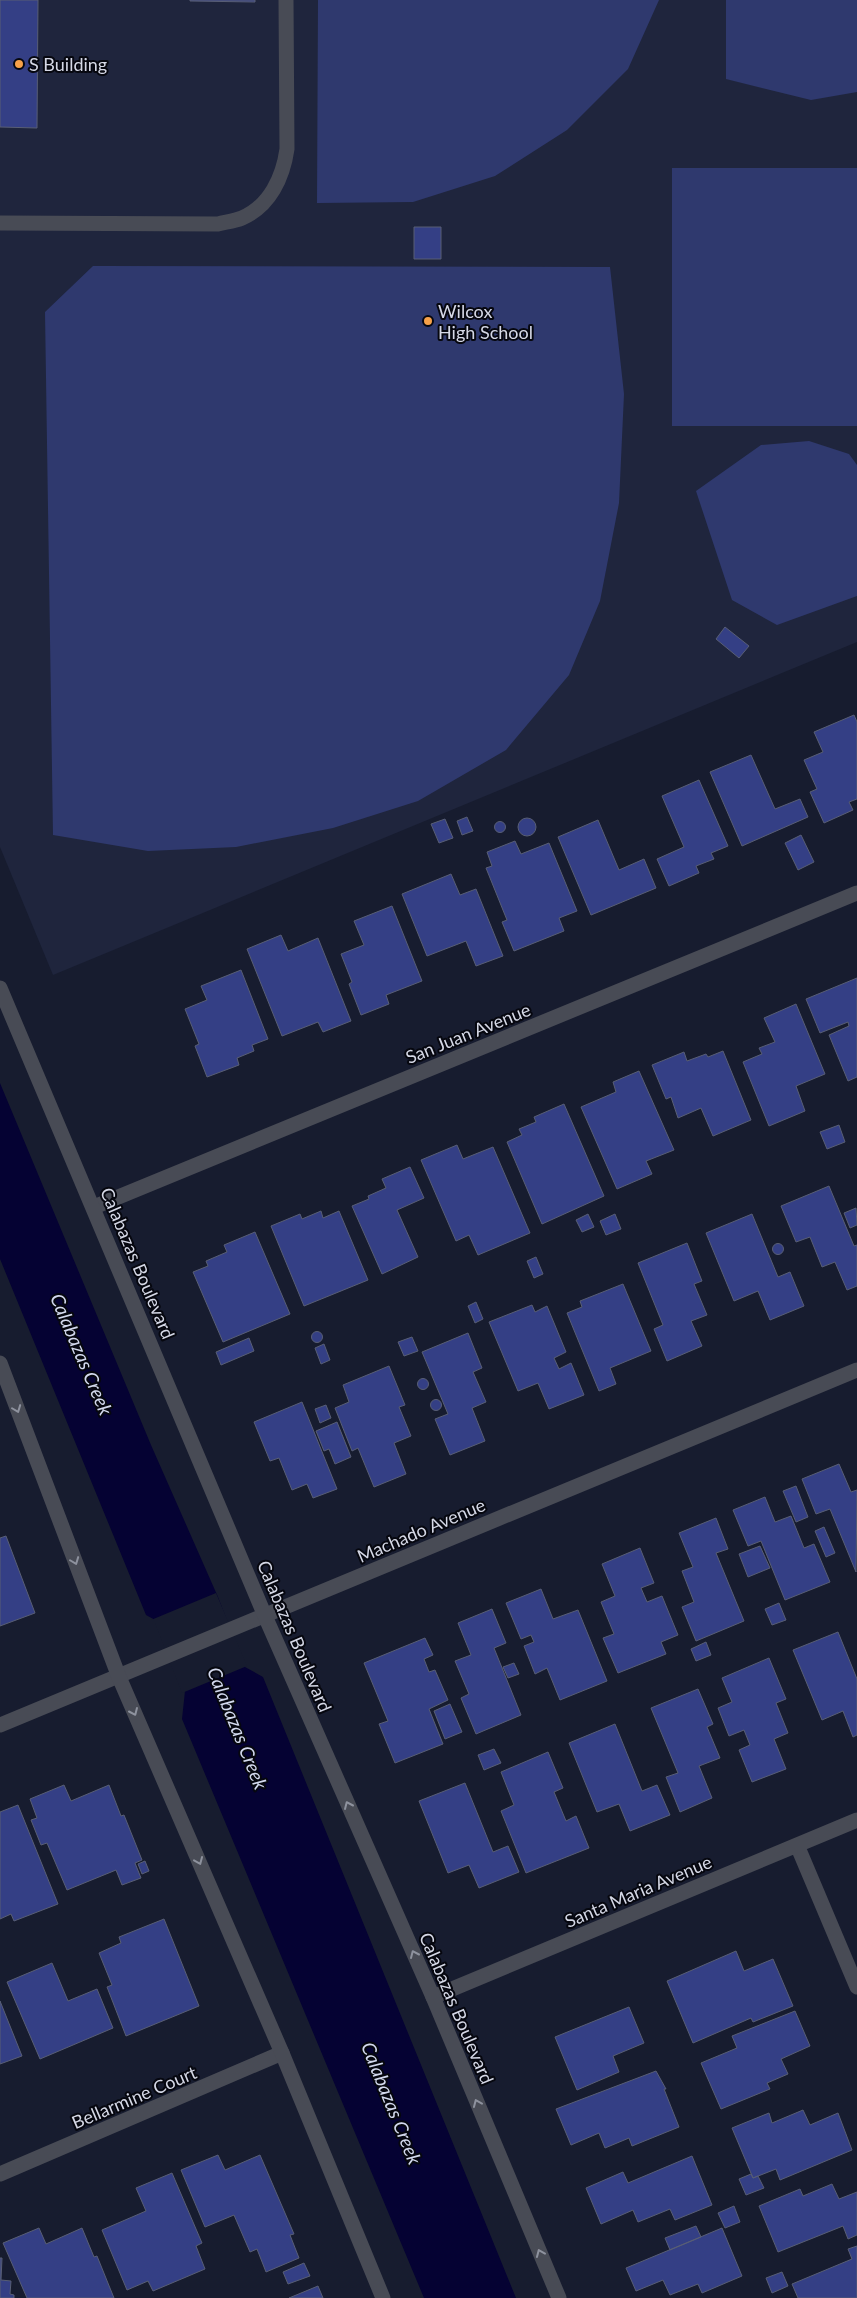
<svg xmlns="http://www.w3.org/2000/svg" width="857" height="2298" viewBox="0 0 857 2298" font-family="Lato,sans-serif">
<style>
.built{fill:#1f253d}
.green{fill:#2f396e}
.water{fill:#050233}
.pier{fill:#171c2f}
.building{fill:#343f85;stroke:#585e75}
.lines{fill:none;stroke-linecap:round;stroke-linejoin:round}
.service{stroke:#484b55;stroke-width:15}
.minor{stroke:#484b55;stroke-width:15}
.tertiary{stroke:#484b55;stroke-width:15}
.oneway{stroke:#8e929e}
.poi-dot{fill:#f7a149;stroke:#06070f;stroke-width:2}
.labels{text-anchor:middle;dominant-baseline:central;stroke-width:4;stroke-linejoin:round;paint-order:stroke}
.poi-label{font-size:18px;fill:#d5d8e6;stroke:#06070f;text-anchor:start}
.street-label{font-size:18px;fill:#d5d8e6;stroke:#06070f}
.water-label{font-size:19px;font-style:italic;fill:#d3d9ee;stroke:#06070f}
</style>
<rect width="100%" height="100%" fill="#171c2f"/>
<path class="built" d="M0 0H857V642L53 975 0 847Z"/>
<path class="green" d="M318 0H659L628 69 567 130 495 176 413 202 317 203Z
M726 0H857V92L811 100 726 79Z
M672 168H857V426H672Z
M93 266 610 267 624 394 619 503 600 601 569 675 506 750 418 801 333 828 236 847 148 851 53 835 45 312Z
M809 441 849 454 857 465V596L777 625 732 600 696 491 761 445Z"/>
<path class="water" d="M0 1083 151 1445 218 1597 245 1667 263 1677 516 2298H424L182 1719 185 1691 157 1621 146 1615 0 1259Z"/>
<path class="pier" d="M216 1593 247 1666 182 1693 155 1623 151 1620Z"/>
<path class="building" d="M0 0H38L37 128 0 127Z
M190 0H255V2L190 1Z
M414 227H441V259H414Z
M725 627 749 646 739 658 716 639Z
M854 715 857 722V799L849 802 853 810 824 823 810 792 817 789 804 760 823 752 814 732Z
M751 755 775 809 800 799 808 817 742 846 710 772Z
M699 780 728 846 711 853 714 859 696 866 699 873 669 886 657 859 684 847 662 796Z
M467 817 473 831 462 835 457 821Z
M518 827a9 9 0 1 1 18 0a9 9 0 1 1-18 0Z
M445 819 453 838 439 843 431 824Z
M598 820 619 870 644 859 656 888 591 915 558 837Z
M494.5 827a5.5 5.5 0 1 1 11 0a5.5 5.5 0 1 1-11 0Z
M801 835 814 862 798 870 785 843Z
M515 841 521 854 549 843 577 911 559 918 564 931 514 951 502 922 507 920 486 868 492 866 487 852Z
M451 874 460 895 476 889 503 956 476 966 466 941 427 956 402 894Z
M392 906 422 981 386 995 389 1004 361 1015 349 984 352 982 341 954 364 945 354 921Z
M281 935 288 951 318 938 351 1021 323 1032 318 1022 282 1036 247 949Z
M241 970 268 1039 252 1045 254 1051 237 1058 239 1065 207 1077 195 1046 199 1044 185 1009 207 1000 201 986Z
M857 978V1077L848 1081 829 1035 849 1026 848 1022 820 1033 806 999Z
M796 1004 825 1074 796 1086 805 1111 769 1126 743 1062 762 1054 759 1048 775 1042 764 1018Z
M723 1051 751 1120 713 1136 701 1108 678 1118 671 1097 666 1099 652 1065 684 1052 687 1061 706 1054 708 1057Z
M639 1071 674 1150 646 1161 652 1174 617 1189 581 1107 616 1092 613 1082Z
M564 1104 604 1196 542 1224 507 1142 522 1135 519 1129 536 1122 534 1117Z
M839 1125 845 1142 827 1149 820 1132Z
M457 1145 463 1159 493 1147 530 1233 478 1255 469 1235 456 1241 421 1160Z
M410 1167 424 1198 397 1210 418 1257 382 1274 352 1206 369 1199 368 1196 386 1188 382 1179Z
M829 1186 854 1246 857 1245V1286L847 1290 835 1262 822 1267 810 1237 796 1242 781 1206Z
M856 1208 857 1225 850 1228 844 1213Z
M321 1211 323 1218 339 1211 368 1280 304 1306 271 1226 300 1214 302 1219Z
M588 1214 594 1227 582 1232 576 1220Z
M615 1214 621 1229 606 1235 600 1221Z
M752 1214 778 1277 790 1272 804 1306 770 1320 758 1291 734 1301 706 1233Z
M255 1232 290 1314 223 1342 193 1272 208 1266 206 1261 227 1252 224 1245Z
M687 1243 702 1281 694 1284 707 1315 691 1321 702 1346 667 1361 654 1329 663 1325 638 1263Z
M772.5 1249a5.5 5.5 0 1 1 11 0a5.5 5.5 0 1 1-11 0Z
M536 1257 543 1274 534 1278 527 1261Z
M623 1284 651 1351 610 1368 616 1384 599 1391 567 1313 582 1307 580 1301Z
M476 1302 483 1319 475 1323 468 1306Z
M532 1305 535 1312 547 1306 566 1352 554 1358 559 1369 571 1363 584 1395 549 1409 538 1383 518 1391 489 1322Z
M311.5 1337a5.5 5.5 0 1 1 11 0a5.5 5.5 0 1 1-11 0Z
M468 1333 482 1368 473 1372 486 1402 472 1408 485 1441 450 1455 435 1419 448 1414 422 1352Z
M412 1337 418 1351 404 1356 398 1342Z
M249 1338 254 1351 221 1365 216 1352Z
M324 1344 330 1360 321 1364 315 1348Z
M389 1366 405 1405 399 1407 411 1436 394 1443 406 1474 374 1487 358 1448 352 1451 335 1408 349 1402 343 1385Z
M417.5 1384a5.5 5.5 0 1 1 11 0a5.5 5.5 0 1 1-11 0Z
M430.5 1405a5.5 5.5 0 1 1 11 0a5.5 5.5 0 1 1-11 0Z
M302 1402 337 1489 313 1498 307 1484 292 1490 279 1458 270 1461 254 1422Z
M326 1405 331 1418 320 1423 315 1409Z
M337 1422 351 1457 335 1464 329 1449 324 1451 316 1431Z
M839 1464 851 1492 857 1490 856 1572 830 1509 816 1514 802 1479Z
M796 1486 808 1517 796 1522 783 1491Z
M765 1497 775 1522 791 1516 804 1548 814 1544 830 1582 785 1600 761 1541 748 1546 733 1510Z
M716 1518 728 1549 716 1553 744 1621 696 1641 682 1607 694 1602 682 1571 693 1567 679 1533Z
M824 1527 835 1553 826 1557 815 1531Z
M6 1536 35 1613 0 1626V1538Z
M760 1546 770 1568 748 1577 739 1554Z
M640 1548 654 1583 641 1588 647 1602 662 1596 678 1635 661 1642 666 1654 618 1673 603 1638 614 1634 601 1602 615 1596 602 1564Z
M541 1589 553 1619 578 1610 607 1681 560 1700 547 1668 535 1674 524 1646 534 1642 531 1635 521 1639 506 1603Z
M779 1603 786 1620 772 1625 765 1609Z
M492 1609 506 1643 494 1648 521 1715 476 1734 461 1698 469 1694 455 1661 471 1655 458 1623Z
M838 1632 857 1679V1735L853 1737 843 1711 822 1720 793 1650Z
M425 1638 433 1655 424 1659 429 1672 435 1670 448 1700 429 1709 443 1744 395 1763 379 1724 388 1721 364 1663Z
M706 1642 711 1655 696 1661 691 1649Z
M769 1658 786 1699 776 1703 788 1733 774 1739 786 1769 752 1782 739 1750 750 1745 744 1730 729 1736 718 1708 732 1702 722 1678Z
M514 1663 519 1674 508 1678 503 1667Z
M698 1689 713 1724 707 1727 720 1758 699 1766 712 1798 680 1812 666 1777 678 1773 651 1708Z
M450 1704 462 1732 445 1739 434 1711Z
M615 1724 642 1791 657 1785 670 1815 630 1831 619 1804 597 1812 569 1743Z
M494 1749 501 1763 484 1770 478 1755Z
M548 1752 563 1788 554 1792 566 1821 576 1816 589 1848 526 1873 501 1811 514 1805 501 1772Z
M465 1783 493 1852 508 1846 519 1872 479 1888 469 1865 448 1873 419 1801Z
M64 1785 71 1801 109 1785 121 1816 124 1815 142 1860 135 1863 141 1878 122 1885 116 1870 67 1890 47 1843 41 1845 31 1820 37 1818 30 1799Z
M18 1805 58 1904 14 1921 11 1914 0 1919V1812Z
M145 1861 149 1871 142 1874 138 1864Z
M164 1919 199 2006 126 2036 107 1987 112 1985 99 1953 121 1943 119 1937Z
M736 1951 744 1971 773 1959 793 2006 753 2022 751 2018 693 2043 667 1981Z
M52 1963 68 2001 97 1989 113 2028 40 2059 7 1982Z
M0 2001 22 2056 0 2064Z
M629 2007 644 2043 613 2056 619 2072 577 2090 555 2037Z
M795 2011 810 2046 781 2059 788 2074 767 2083 770 2089 721 2109 701 2063 737 2048 732 2036Z
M656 2071 666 2089H664L679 2127 632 2146 629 2138 605 2148 599 2133 571 2145 556 2109Z
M803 2110 810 2125 838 2113 852 2150 780 2180 776 2169 753 2178 732 2128 769 2113 772 2123Z
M218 2155 225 2170 260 2155 294 2234 290 2235 299 2258 266 2272 257 2249 250 2252 234 2215 205 2227 181 2170Z
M692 2156 712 2205 675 2220 670 2209 638 2222 633 2210 601 2224 586 2188 623 2172 628 2183Z
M172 2173 202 2243 196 2246 205 2269 153 2291 148 2281 127 2290 102 2230 146 2211 136 2188Z
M751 2174 753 2178 758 2176 764 2188 746 2195 739 2179Z
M832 2184 839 2199 857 2192V2235L848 2239 843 2226 778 2252 759 2206 800 2189 803 2196Z
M734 2206 740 2222 725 2228 718 2213Z
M696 2226 701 2237 670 2250 665 2238Z
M39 2228 46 2244 82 2228 94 2257 97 2256 114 2298H27L3 2243Z
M722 2228 742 2276 702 2293 698 2284 670 2295 663 2280 636 2291 626 2268Z
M857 2246V2298H798L792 2284 852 2259 848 2249Z
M0 2258H2L1 2280 11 2281 10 2294 14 2295V2298H0Z
M304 2263 310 2276 288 2284 283 2272Z
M782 2272 788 2286 772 2293 766 2278Z
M318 2286 323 2298H289Z"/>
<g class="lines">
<path class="service" d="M0 223 218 224C226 222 235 221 242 218 270 206 283 177 287 149L286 0"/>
<path class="minor" d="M94 1207 857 893
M0 1725 857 1370
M797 1845 857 1987
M433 1997 857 1820
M0 2174 282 2053"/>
<path class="tertiary" d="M0 988 265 1616 433 1997 559 2298
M0 1363 119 1677 282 2053 383 2298"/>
</g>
<defs><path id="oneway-chevron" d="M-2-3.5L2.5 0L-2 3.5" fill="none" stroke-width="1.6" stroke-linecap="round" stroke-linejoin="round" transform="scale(1.25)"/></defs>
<g class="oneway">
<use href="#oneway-chevron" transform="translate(17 1409) rotate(69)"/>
<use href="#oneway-chevron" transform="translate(75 1561) rotate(69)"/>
<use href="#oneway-chevron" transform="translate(134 1712) rotate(66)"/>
<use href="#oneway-chevron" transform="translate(348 1805) rotate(-114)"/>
<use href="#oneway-chevron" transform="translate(199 1861) rotate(67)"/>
<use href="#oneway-chevron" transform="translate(414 1954) rotate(-114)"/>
<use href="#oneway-chevron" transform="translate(477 2103) rotate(-113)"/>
<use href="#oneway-chevron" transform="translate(540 2253) rotate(-113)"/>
</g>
<g class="poi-dot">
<circle cx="19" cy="64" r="5"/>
<circle cx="428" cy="321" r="5"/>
</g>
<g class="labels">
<g class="poi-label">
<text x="29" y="64">S Building</text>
<text x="438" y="311">Wilcox<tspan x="438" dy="21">High School</tspan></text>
</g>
<g class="street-label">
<text transform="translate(468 1033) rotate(-22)">San Juan Avenue</text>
<text transform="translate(138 1263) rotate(67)">Calabazas Boulevard</text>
<text transform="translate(421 1530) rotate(-23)">Machado Avenue</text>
<text transform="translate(295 1636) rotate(67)">Calabazas Boulevard</text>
<text transform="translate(638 1891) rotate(-23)">Santa Maria Avenue</text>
<text transform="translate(457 2008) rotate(67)">Calabazas Boulevard</text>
<text transform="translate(134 2097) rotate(-23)">Bellarmine Court</text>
</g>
<g class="water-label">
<text transform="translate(82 1354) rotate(67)">Calabazas Creek</text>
<text transform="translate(238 1728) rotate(68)">Calabazas Creek</text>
<text transform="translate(392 2103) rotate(68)">Calabazas Creek</text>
</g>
</g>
</svg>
